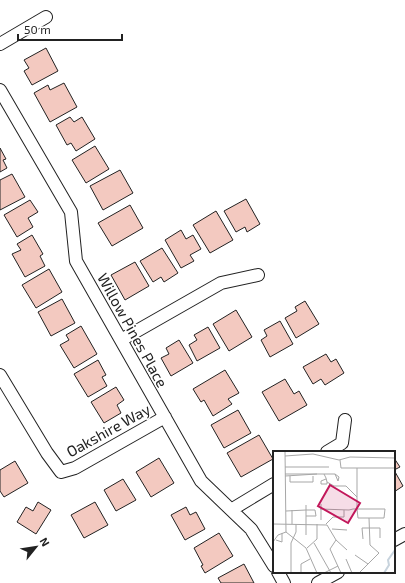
<svg xmlns="http://www.w3.org/2000/svg" width="405" height="583" viewBox="0 0 405 583" font-family="'Exo 2',sans-serif">
<style>
.building{fill:#f3c9c0;stroke:#222}
.lines{fill:none;stroke-linecap:round;stroke-linejoin:round}
.minor-casing{stroke:#222;stroke-width:14}
.minor{stroke:#fff;stroke-width:12}
.labels{text-anchor:middle;dominant-baseline:central;stroke-width:3;stroke-linejoin:round;paint-order:stroke}
.street-label{font-size:15px;fill:#222;stroke:#fff}
.inset-river{fill:none;stroke:#c7d3dd;stroke-width:2}
.inset-road{fill:none;stroke:#a7a7a7;stroke-width:1}
.view{fill:#c2185b;fill-opacity:0.15;stroke:#c2185b;stroke-width:2}
.inset-edge{fill:none;stroke:#222;stroke-width:2}
</style>
<rect width="100%" height="100%" fill="#fff"/>
<path class="building" d="M46 48 58 71 32 85 24 71 29 68 24 60Z
M64 83 77 107 50 122 34 93 48 85 50 90Z
M70 117 74 122 82 117 95 139 76 151 71 143 67 145 56 125Z
M95 146 109 169 86 183 72 160Z
M0 148 6 159 3 160 7 168 0 172Z
M120 170 133 193 103 210 90 186Z
M12 174 25 197 0 210V180Z
M246 199 260 224 247 232 245 227 236 232 224 211Z
M30 200 38 212 28 218 33 227 17 237 4 215Z
M130 205 143 228 112 246 98 223Z
M216 211 233 240 210 253 193 225Z
M181 230 186 239 193 235 201 249 190 255 194 261 181 268 165 240Z
M32 235 43 254 40 256 45 266 25 277 12 254 21 250 17 244Z
M162 248 178 273 164 282 161 277 153 282 140 261Z
M135 262 149 286 125 300 111 275Z
M49 269 62 292 36 308 22 285Z
M62 299 75 323 51 336 38 312Z
M305 301 319 324 296 338 285 318 297 311 295 307Z
M236 310 252 337 229 351 213 324Z
M280 321 293 344 270 357 261 340 267 336 264 330Z
M81 326 97 354 74 368 60 345 69 340 66 335Z
M208 327 220 348 197 361 189 345 197 340 194 335Z
M179 340 193 363 171 376 161 358 169 354 166 348Z
M326 354 331 362 336 359 344 373 325 385 321 379 313 384 303 367Z
M98 360 106 375 102 377 107 386 88 397 74 374Z
M225 370 239 393 228 399 232 404 213 416 204 400 201 402 193 389Z
M285 379 294 394 299 391 307 405 279 421 262 392Z
M116 387 124 400 117 405 121 413 104 423 91 402Z
M238 410 251 433 224 448 211 425Z
M259 435 273 459 241 477 227 453Z
M159 458 174 483 151 497 136 472Z
M394 458 400 467 394 470 403 486 394 492Z
M15 461 28 483 4 497 0 491V470Z
M123 479 136 500 116 511 104 490Z
M38 502 51 510 36 534 17 522 26 507 33 511Z
M95 502 108 525 84 538 71 515Z
M186 507 190 515 196 512 205 529 185 540 171 515Z
M219 533 233 556 205 573 201 566 203 565 194 548Z
M244 564 254 583H221L218 578Z"/>
<g class="lines">
<g class="minor-casing">
<path id="minor" d="M0 44 46 17
M0 90 71 212 76 261 201 481 251 529 274 566
M121 340 221 283 258 275
M0 375 47 453 61 472 75 468 165 417
M327 452 342 443 345 420
M231 510 274 484
M394 540 405 534
M278 572 284 583
M318 583 338 572"/>
</g>
<use href="#minor" class="minor"/>
</g>
<g class="labels">
<g class="street-label">
<text transform="translate(133 330) rotate(61)">Willow Pines Place</text>
<text transform="translate(108 430) rotate(-29)">Oakshire Way</text>
</g>
</g>
<g transform="translate(273 451)">
<rect width="122" height="122" fill="#fff"/>
<path class="inset-river" d="M111 122 116 114 115 109 122 99"/>
<path class="inset-road" d="M12 0 13 81 33 97 44 122M12 5 40 3 66 9 77 6 122 7M67 9 68 17H122M12 16H56M12 23H62L66 26 65 30 62 23M51 23 53 27 54 31V33H48V30L53 28M12 25 44 23M17 25V31H40V25M54 31 61 35H73L84 46M48 53V69M47 58 76 59 80 58H112L111 67H85L84 58V17M19 59V73M33 59H42L43 65H33M13 60 33 59M0 73 54 74 63 89 74 99M53 73 60 66H71V59M59 78 74 79M33 84V54M90 88 89 77H107V87M3 89 9 91V82M63 89 57 98 68 122M0 91 5 84 13 81M41 92 58 122M34 97 44 88V73M82 104 95 113M73 108 79 122M18 122V92L23 81V73M28 122V113L37 108M51 122 65 115M86 122 106 102 97 94 96 67"/>
<path class="view" d="M57 34 87 52 75 72 45 55Z"/>
<rect width="122" height="122" class="inset-edge"/>
</g>
<g transform="translate(36 547) rotate(60)" stroke="#ffffff" stroke-width="3" paint-order="stroke">
<path d="M0-3L7 15L0 10L-7 15Z" fill="#222222"/>
<text y="-6" font-size="11" font-weight="bold" text-anchor="middle" fill="#222222">N</text>
</g>
<path d="M18 34v6h104v-6" fill="none" stroke="#222222" stroke-width="2"/>
<text x="24" y="34" font-size="12" fill="#222222" stroke="#ffffff" stroke-width="3" paint-order="stroke">50 m</text>
</svg>
